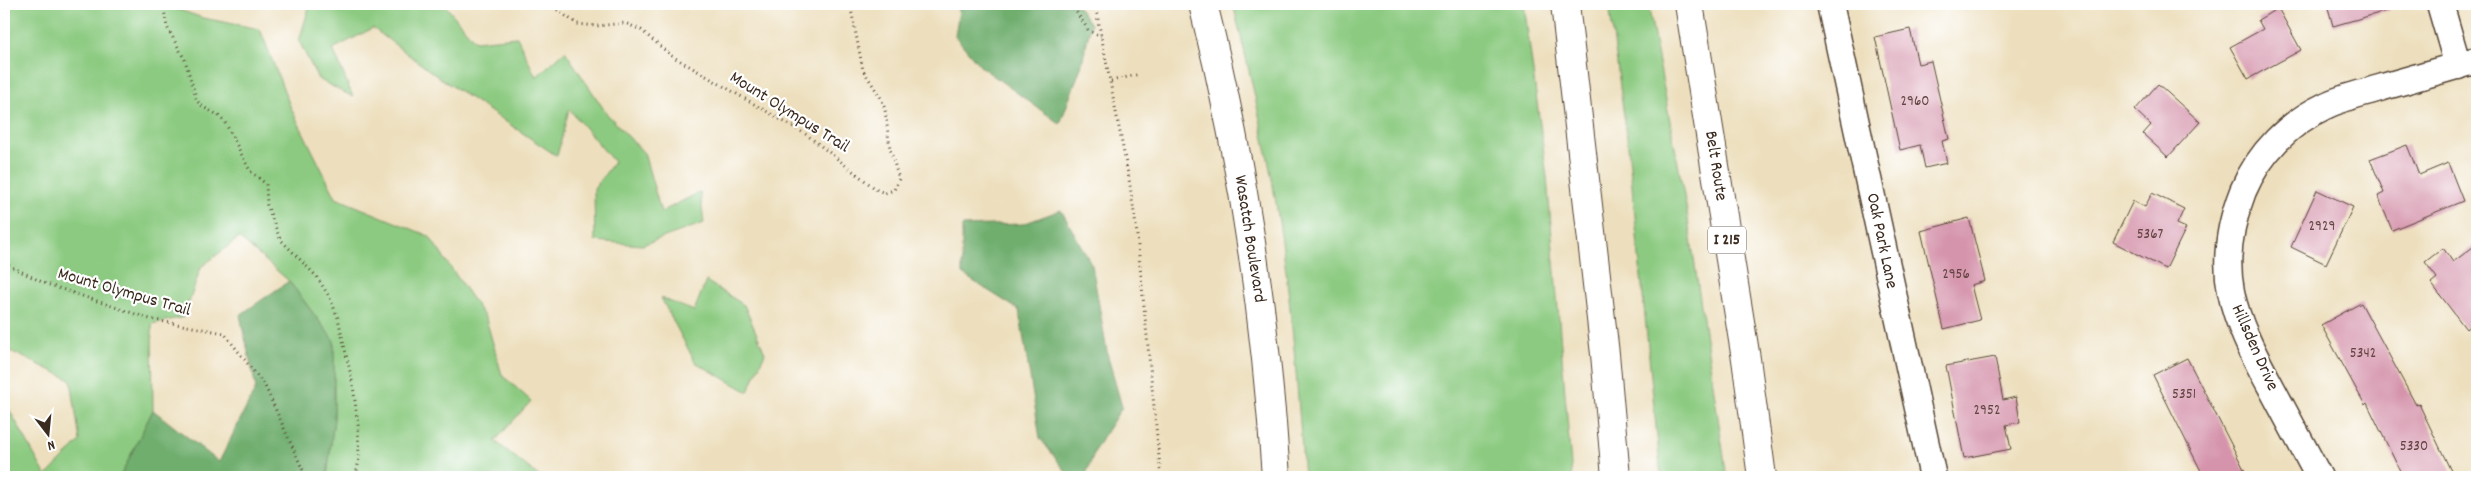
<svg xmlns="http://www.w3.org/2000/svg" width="2481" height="481" viewBox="0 0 2481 481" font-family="Dekko,sans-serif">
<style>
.green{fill:#8bca80;stroke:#637a4f}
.forest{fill:#70ae6e;stroke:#566c46}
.building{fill:#d594ac}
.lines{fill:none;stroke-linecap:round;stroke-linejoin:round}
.minor-casing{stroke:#564536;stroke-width:29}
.tertiary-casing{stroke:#564536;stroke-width:30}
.motorway-casing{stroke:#564536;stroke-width:30}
.path{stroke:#564536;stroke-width:3;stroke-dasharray:1 4;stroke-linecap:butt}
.minor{stroke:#fff;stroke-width:26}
.tertiary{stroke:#fff;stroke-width:28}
.motorway{stroke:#fff;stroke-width:28}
.labels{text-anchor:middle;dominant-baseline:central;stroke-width:4.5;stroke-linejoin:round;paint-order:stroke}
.number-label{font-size:15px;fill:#624442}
.shield{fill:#fff;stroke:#766a62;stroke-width:1}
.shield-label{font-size:16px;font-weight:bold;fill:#3b2a1e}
.street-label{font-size:18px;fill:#3b2a1e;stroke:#fff}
</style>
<rect width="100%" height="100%" fill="#fff"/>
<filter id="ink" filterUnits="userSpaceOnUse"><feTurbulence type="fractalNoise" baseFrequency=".02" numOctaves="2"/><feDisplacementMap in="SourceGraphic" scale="10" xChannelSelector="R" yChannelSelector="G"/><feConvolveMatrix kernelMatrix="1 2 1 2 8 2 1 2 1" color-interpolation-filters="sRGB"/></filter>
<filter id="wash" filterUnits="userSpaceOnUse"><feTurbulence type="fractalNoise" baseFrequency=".0096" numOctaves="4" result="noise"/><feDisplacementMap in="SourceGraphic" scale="20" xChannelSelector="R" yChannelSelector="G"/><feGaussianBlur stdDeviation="1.12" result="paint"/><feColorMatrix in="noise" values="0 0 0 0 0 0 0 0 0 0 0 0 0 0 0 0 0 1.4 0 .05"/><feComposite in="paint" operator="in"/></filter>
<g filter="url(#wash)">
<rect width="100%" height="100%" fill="#eddfbd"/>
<path class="green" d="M4 4H162L203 18 260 29 290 106 336 198 429 236 486 319 502 375 531 401 495 441 540 477H327L334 418V341L289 281 239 238 201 267 184 317 152 324 153 410 120 477H4V400L46 476 80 441 71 380 4 348Z
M310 4H444L475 41 517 37 536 77 565 51 607 114 644 153 661 212 700 192 704 223 642 245 595 241 594 189 614 162 569 109 557 156 434 74 373 28 333 49 353 97 318 79 299 41Z
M1233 4H1524L1547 177 1572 477H1304C1298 399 1293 320 1282 242 1271 162 1252 82 1233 4Z
M1609 4H1648L1686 206 1727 477H1661L1628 146Z
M706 281 744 305 765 353 748 392 695 362 661 298 694 311Z"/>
<path class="forest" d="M960 4H1076L1091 24 1081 67 1060 124 980 66 955 36Z
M1061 210 1092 265 1108 357 1122 407 1096 448 1085 477H1070L1040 438 1019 310 962 274V226L1023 224Z
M289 281 334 341V418L327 477H120L153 410 219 462 256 388 240 315Z"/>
<g id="blocks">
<path class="building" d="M2327 4H2389L2390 10 2333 26Z
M2278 8 2301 50 2248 79 2230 47 2263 29 2258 20Z
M1910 29 1918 64 1931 61 1949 139 1942 141 1947 163 1925 168 1920 145 1900 150 1875 37Z
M2158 84 2200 122 2168 157 2143 134 2151 125 2135 110Z
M2407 145 2419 175 2448 163 2463 201 2392 230 2378 196 2384 193 2370 159Z
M2317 190 2353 207 2326 264 2291 247Z
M2152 193 2184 209 2177 224 2186 228 2166 269 2113 242 2133 201 2145 207Z
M1969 218 1985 281 1971 285 1980 320 1944 329 1921 231Z
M2477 244V320L2466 329 2431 283 2437 278 2425 262 2443 248 2453 262Z
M2361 303 2416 405 2419 404 2451 471 2438 477H2403L2367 403 2365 405 2321 325Z
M1995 357 2003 400 2016 397 2020 422 2006 425 2011 449 1964 458 1946 366Z
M2187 358 2230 442 2248 477H2204L2153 375Z"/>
</g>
</g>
<g filter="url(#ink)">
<use href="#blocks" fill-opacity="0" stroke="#564536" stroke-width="1"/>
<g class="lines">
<g class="minor-casing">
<path id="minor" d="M1830 4 1933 477
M2440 4 2458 66
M2319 477C2303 447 2287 417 2271 387 2233 317 2212 270 2243 191 2259 153 2289 123 2325 106 2343 97 2364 93 2383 87 2414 78 2446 69 2477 60"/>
</g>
<g class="tertiary-casing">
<path id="tertiary" d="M1203 4C1242 158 1266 319 1276 477"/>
</g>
<g class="motorway-casing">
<path id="motorway" d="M1565 4 1605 354 1616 477
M1689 4 1746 359 1762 477"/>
</g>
<path class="path" d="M163 4 167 27 185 60 197 101 203 107 218 115 226 124 250 171 266 184 267 205 280 239 317 277 330 298 338 318 353 385 358 425 359 458 356 477
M549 4 577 24 597 26 625 23 641 30 672 56 807 135 877 190 885 193 894 190 899 179 890 149 885 109 881 98 863 70 850 4
M1071 4 1089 31 1101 36
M1095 4 1129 179 1136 226 1161 477
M1111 81 1140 74
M4 263 44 283 150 319 224 333 265 386 306 477"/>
<use href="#minor" class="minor"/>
<use href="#tertiary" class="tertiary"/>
<use href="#motorway" class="motorway"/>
</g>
</g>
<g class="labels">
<g class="number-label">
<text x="1915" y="102">2960</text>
<text x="2322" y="227">2929</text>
<text x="2150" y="235">5367</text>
<text x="1956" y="275">2956</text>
<text x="2363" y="354">5342</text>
<text x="2184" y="395">5351</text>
<text x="1987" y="411">2952</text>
<text x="2414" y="447">5330</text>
</g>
<rect class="shield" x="1708" y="226.5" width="38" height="27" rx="4"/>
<g class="shield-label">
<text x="1727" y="240">I 215</text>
</g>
<g class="street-label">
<text transform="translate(789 113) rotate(32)">Mount Olympus Trail</text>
<text transform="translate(1715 166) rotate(81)">Belt Route</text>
<text transform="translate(1249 239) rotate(81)">Wasatch Boulevard</text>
<text transform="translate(1881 241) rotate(78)">Oak Park Lane</text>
<text transform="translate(124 293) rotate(16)">Mount Olympus Trail</text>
<text transform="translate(2254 348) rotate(66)">Hillsden Drive</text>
</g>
</g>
<rect width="2481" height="481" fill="none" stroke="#fff" stroke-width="20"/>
<g transform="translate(48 434) rotate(164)" stroke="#ffffff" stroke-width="4" paint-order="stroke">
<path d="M0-4L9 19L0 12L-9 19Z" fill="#3b2a1e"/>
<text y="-8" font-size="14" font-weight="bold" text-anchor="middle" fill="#3b2a1e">N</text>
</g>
</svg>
